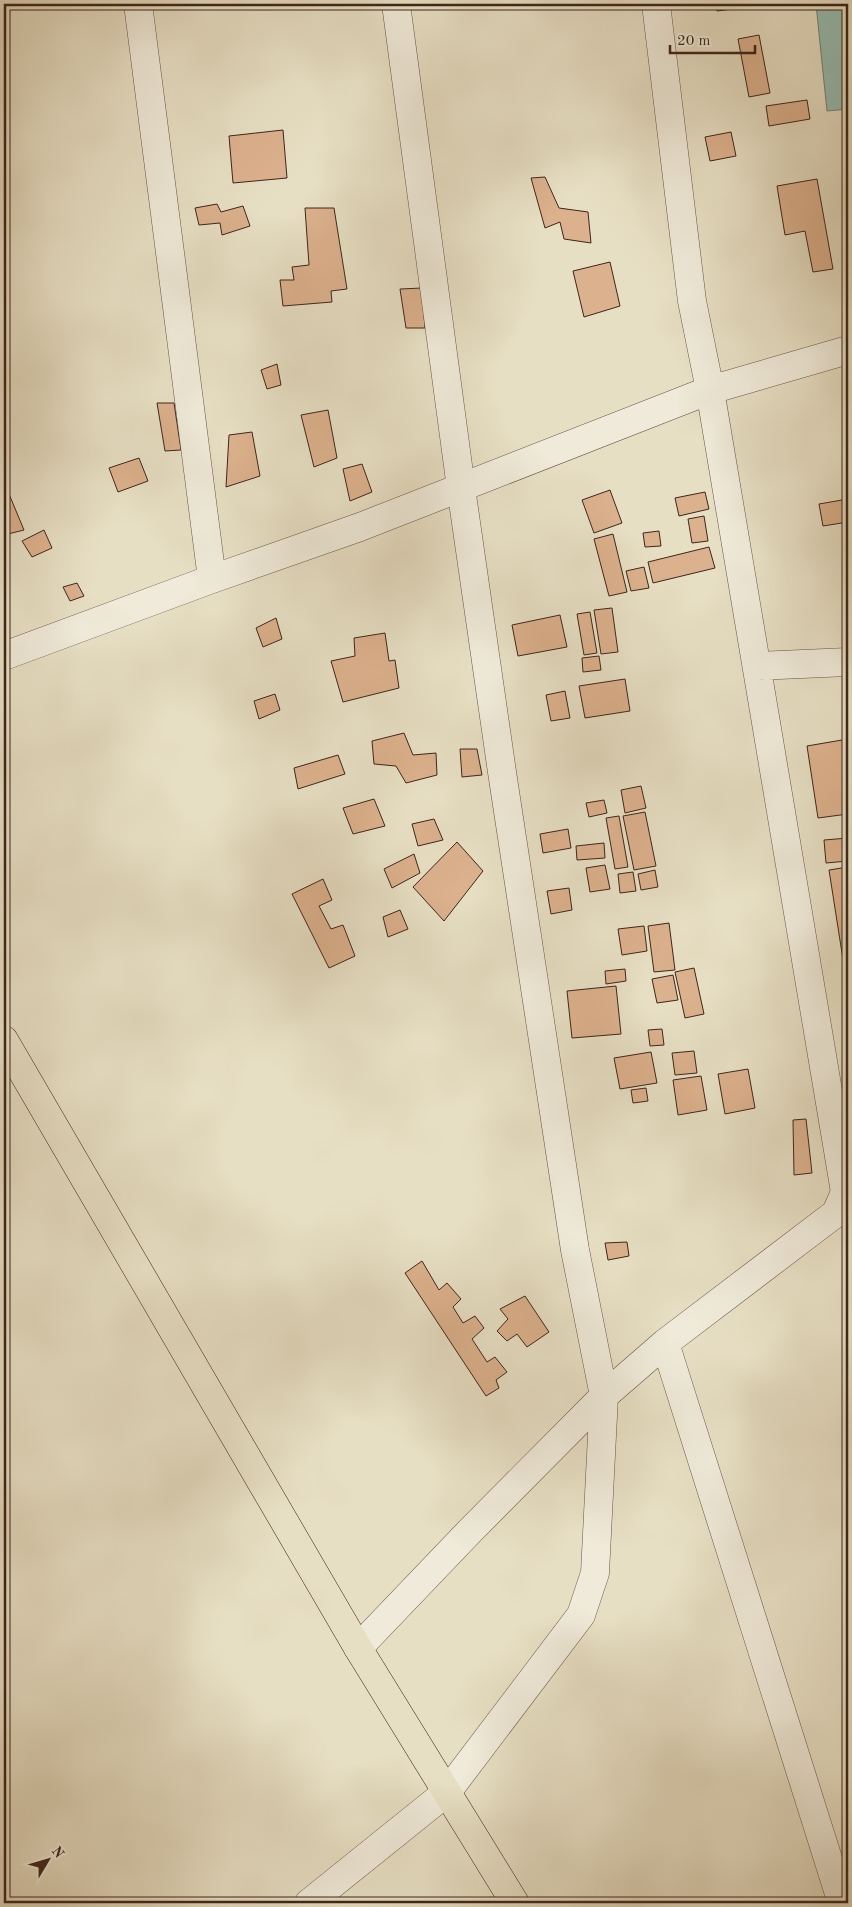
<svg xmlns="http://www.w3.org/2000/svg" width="852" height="1907" viewBox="0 0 852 1907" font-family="'Old Standard TT',serif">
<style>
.water{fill:#97bdb1;stroke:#738175}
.building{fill:#dcb18d;stroke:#3d261b}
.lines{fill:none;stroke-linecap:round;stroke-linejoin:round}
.street-casing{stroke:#685445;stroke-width:29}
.primary-casing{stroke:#3d261b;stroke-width:29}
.street{stroke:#efead9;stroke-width:28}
.primary{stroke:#e7dfc4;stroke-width:28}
</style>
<rect width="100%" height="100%" fill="#e7dfc4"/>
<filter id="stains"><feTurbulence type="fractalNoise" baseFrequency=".004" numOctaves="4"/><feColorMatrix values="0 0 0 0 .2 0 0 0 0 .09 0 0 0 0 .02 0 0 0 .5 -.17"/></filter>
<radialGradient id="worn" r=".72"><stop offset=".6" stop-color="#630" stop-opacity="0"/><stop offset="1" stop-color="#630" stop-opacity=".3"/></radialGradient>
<path class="water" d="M816 4H848V109L827 111Z"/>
<path class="building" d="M716 4H772L717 11Z
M759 35 770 93 749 97 738 39Z
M807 100 810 119 769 126 766 106Z
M283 130 287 178 233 183 229 136Z
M731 132 736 156 710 161 705 137Z
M545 177 559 208 588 212 591 243 564 239 560 222 545 228 531 178Z
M817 179 833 269 813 272 805 231 785 235 777 186Z
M217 204 221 212 243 206 250 226 222 235 220 223 199 225 195 208Z
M305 208H334L347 289 331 291 332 302 283 306 280 280H294L292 267 309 265Z
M610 262 620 306 584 317 573 271Z
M422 288 425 328H406L400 289Z
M277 364 281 385 267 389 261 370Z
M157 403H174L181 450 165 451Z
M328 410 337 458 314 467 301 415Z
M252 432 260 476 226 487 229 435Z
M139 458 148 481 118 492 109 468Z
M362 464 372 492 350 501 343 469Z
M4 482 24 530 4 535Z
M610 490 622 523 594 533 582 500Z
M705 492 709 509 679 516 675 498Z
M848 499V522L823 526 819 504Z
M704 516 708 541 692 543 688 519Z
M44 530 52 548 32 557 22 541Z
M659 531 661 546 645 547 643 533Z
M613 534 627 592 609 596 594 539Z
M709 547 715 568 653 583 648 562Z
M644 567 649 588 631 591 626 571Z
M77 583 84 596 70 601 63 587Z
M612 608 618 652 601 654 594 610Z
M590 612 597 653 584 655 577 614Z
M560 615 567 647 518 656 512 625Z
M276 618 282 639 263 647 256 628Z
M385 633 389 661 395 660 399 688 343 702 331 661 355 656 354 638Z
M599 656 601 670 583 672 582 658Z
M625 679 630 711 585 718 579 686Z
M565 691 570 718 551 721 546 695Z
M275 694 280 710 259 719 254 701Z
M404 733 413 755 436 753 437 775 406 783 396 766 374 764 372 741Z
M848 739V814L818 818 807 746Z
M460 749H477L482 775 462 777Z
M338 755 345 774 298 789 294 768Z
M641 786 646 808 625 813 621 790Z
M374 799 385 826 353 834 343 808Z
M604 800 607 813 589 817 586 803Z
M645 812 656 866 634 870 623 816Z
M619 816 628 867 615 869 606 818Z
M434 819 443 840 418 846 412 824Z
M568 829 571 848 543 853 540 834Z
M848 838V861L826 863 824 840Z
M457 842 483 871 444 921 413 887Z
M604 843 605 858 577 860 576 846Z
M414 854 420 873 392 888 384 869Z
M605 865 610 889 590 892 586 868Z
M848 867V965L844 966 829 870Z
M655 870 658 887 641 890 638 874Z
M633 872 636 891 620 893 618 874Z
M323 879 332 900 319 906 331 929 343 925 355 956 329 968 292 894Z
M569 888 572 910 551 914 547 891Z
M400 910 408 929 388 937 383 917Z
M669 923 675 970 654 972 648 926Z
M644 926 647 951 622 955 618 929Z
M694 968 704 1014 685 1018 675 972Z
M625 969 626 981 606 984 605 971Z
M673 975 678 1000 657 1003 652 979Z
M616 986 621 1034 572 1038 567 991Z
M662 1029 664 1045 650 1046 648 1030Z
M694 1051 697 1073 675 1075 672 1053Z
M651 1052 657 1083 620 1089 614 1058Z
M748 1069 755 1108 725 1114 718 1074Z
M701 1076 707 1110 678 1115 673 1080Z
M646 1088 648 1101 633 1103 631 1090Z
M806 1119 812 1173 794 1175 793 1120Z
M627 1242 629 1256 608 1260 605 1243Z
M422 1261 439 1290 447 1283 461 1299 453 1307 463 1323 475 1316 484 1328 472 1339 487 1362 495 1357 507 1372 496 1380 499 1388 486 1396 405 1273Z
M525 1296 549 1332 527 1347 517 1334 507 1341 497 1331 508 1319 500 1309Z"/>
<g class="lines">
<g class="street-casing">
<path id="street" d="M138 4 212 579
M4 656 212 579 360 527 710 390 848 350
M757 666 848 662
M665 1343 842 1903
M358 1648 470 1531 604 1396 665 1343 836 1213 845 1192 710 390 692 301 656 4
M309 1903 447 1792 581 1615 595 1573 604 1396 575 1250 502 772 461 488 396 4"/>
</g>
<g class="primary-casing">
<path id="primary" d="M4 1040 358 1648 515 1903"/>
</g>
<use href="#street" class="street"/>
<use href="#primary" class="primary"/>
</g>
<rect width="852" height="1907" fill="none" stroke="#e7dfc4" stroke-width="20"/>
<rect x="5" y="5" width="842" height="1897" fill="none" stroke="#3d261b" stroke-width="2.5"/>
<rect x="10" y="10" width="832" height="1887" fill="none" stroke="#3d261b"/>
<g transform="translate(48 1860) rotate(52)" stroke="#efead9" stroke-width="4" paint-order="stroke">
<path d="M0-4L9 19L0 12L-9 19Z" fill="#3d261b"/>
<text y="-8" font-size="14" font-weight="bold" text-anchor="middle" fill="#3d261b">N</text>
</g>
<path d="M670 45v8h85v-8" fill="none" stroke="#3d261b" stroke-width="2.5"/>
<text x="677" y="45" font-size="15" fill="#3d261b" stroke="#efead9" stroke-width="4" paint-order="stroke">20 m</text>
<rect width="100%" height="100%" filter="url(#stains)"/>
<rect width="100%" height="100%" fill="url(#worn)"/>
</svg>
